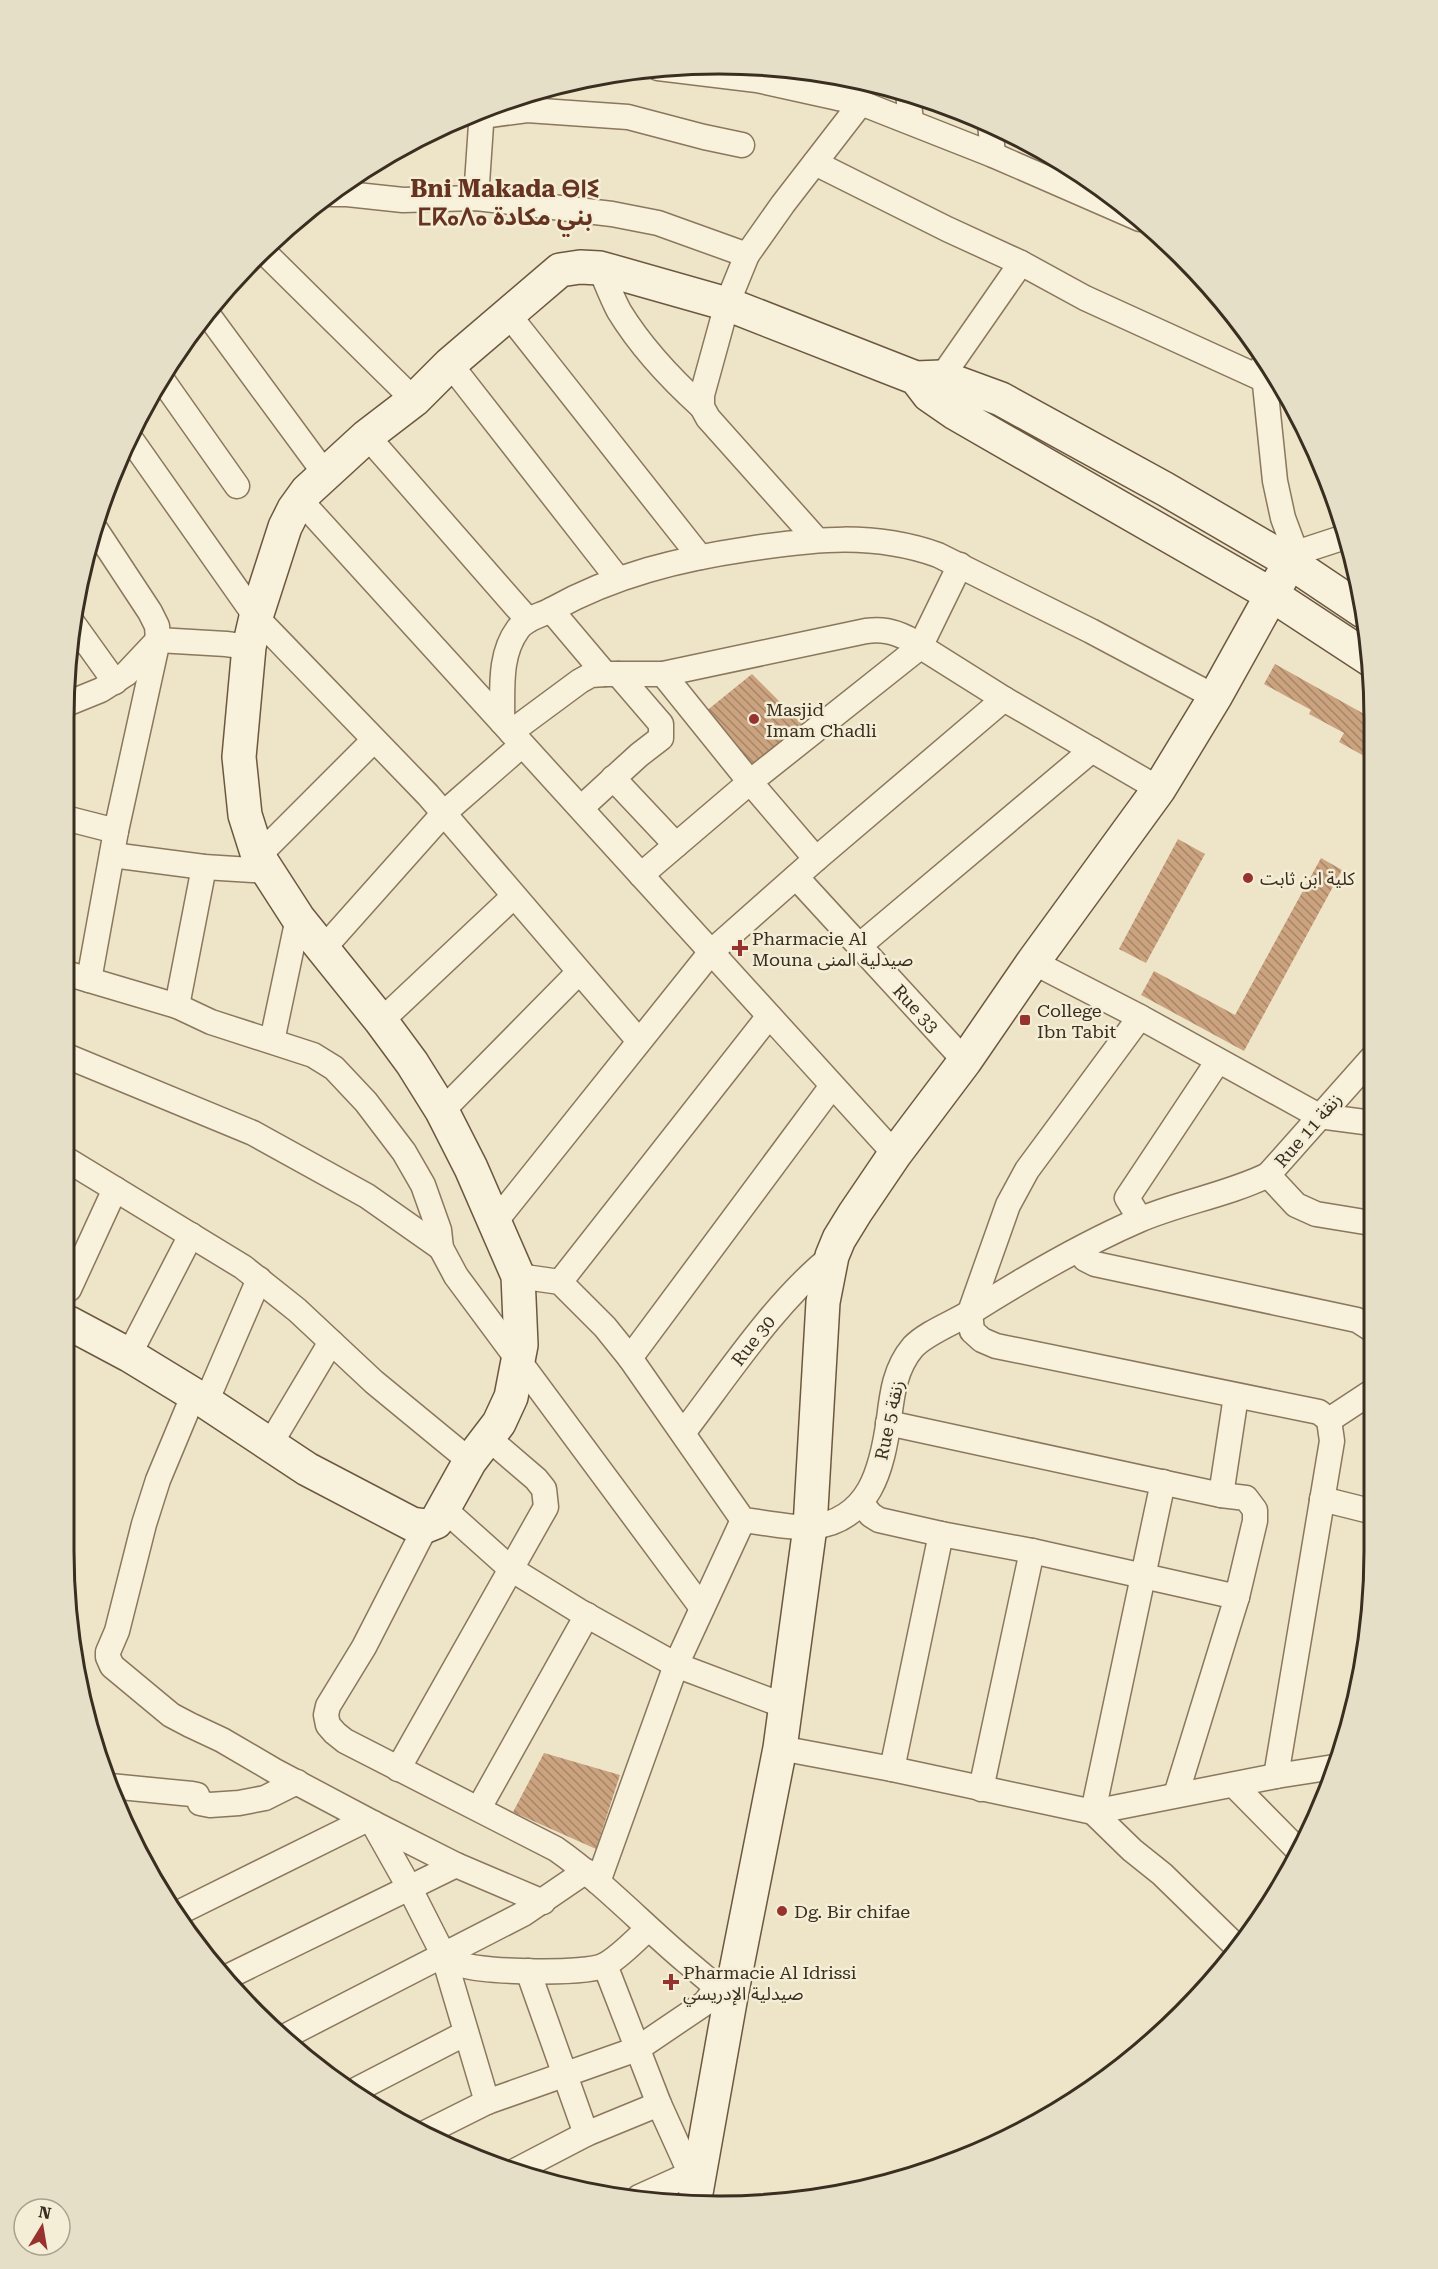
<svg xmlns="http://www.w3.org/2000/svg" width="1438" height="2269" viewBox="0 0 1438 2269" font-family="'Roboto Serif','Noto Sans Arabic','Noto Sans Tifinagh',serif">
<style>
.building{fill:url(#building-back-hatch)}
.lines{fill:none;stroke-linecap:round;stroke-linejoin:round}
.street-casing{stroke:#8a775d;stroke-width:27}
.secondary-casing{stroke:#6c5840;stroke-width:36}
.street{stroke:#f8f1db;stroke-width:24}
.secondary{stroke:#f8f1db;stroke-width:33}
.poi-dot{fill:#97332e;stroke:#f5eed7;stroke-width:2}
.labels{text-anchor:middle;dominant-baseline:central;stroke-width:5;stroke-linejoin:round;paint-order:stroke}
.poi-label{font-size:18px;fill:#3a2e20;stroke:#f5eed7;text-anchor:start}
.street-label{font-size:18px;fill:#3a2e20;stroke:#f5eed7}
.district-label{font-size:24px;font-weight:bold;fill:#663320;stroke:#f5eed7}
.rim{fill:none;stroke:#3a2e20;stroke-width:3}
</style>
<defs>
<pattern id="building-back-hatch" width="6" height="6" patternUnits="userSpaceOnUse" patternTransform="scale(1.5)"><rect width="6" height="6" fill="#cba37f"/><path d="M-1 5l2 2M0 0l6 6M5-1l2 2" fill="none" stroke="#a68568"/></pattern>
</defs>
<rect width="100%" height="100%" fill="#eee5c8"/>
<path class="building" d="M1275 664 1373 719V761L1339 742 1344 733 1309 714 1311 710 1264 684Z
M752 674 805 727 753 771 705 712Z
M1178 839 1205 854 1146 963 1119 949Z
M1321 858 1342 870 1244 1051 1141 995 1154 971 1235 1015Z
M544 1753 620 1775 596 1849 513 1812Z"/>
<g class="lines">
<g class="street-casing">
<g id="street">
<path d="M658 68 757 80 861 103 993 155 1140 219"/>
<path d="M836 77 839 98"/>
<path d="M908 93 911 122"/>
<path d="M482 116 527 110 628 117 704 137 742 145"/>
<path d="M990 123 993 155"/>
<path d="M815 163 947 229 1021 263 1085 298 1265 380"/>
<path d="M331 194H347L403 200 476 198 612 214 658 223 747 255"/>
<path d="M476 198 482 110"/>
<path d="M263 251 414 400"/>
<path d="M600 268C606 282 612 298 619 311 641 347 671 379 702 407"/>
<path d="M206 312 326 475"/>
<path d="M508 314 700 557"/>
<path d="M450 364 618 579"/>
<path d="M1263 365 1275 481 1283 518 1296 553"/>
<path d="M163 381 237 486"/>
<path d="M932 391 1021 263"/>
<path d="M367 436 528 620"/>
<path d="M130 438 256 617 428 795 639 1041"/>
<path d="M300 500 895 1154"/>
<path d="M816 539 708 418 702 407V395L727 304 747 255 783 204 861 103"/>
<path d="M1290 562 1296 553 1348 536"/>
<path d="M551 610 605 674"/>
<path d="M72 622 115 682"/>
<path d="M663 674 750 782 816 859"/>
<path d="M69 703 101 690 126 674 158 640 226 644 249 647"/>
<path d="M502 722C503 691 498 656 518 629 527 617 541 616 553 609 614 575 680 559 748 549 815 539 873 532 938 555L1091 631 1215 697"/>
<path d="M511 732 580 681 591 675 605 674H663L866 631C882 629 892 631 907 638L1004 699 1159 789"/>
<path d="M613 778 676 845"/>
<path d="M581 808 639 755 661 738V724L618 674"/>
<path d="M69 819 116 831"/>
<path d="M112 855 204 867 268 871"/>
<path d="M258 856 374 740"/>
<path d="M641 875 750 782 920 647 960 565"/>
<path id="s1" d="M796 877 965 1061"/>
<path d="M859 946 1092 750"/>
<path d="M322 950 444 813 522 745"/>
<path d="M1033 962 1140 1017 1319 1116 1372 1123"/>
<path d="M69 974 177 1006 211 1022 313 1055 334 1068 366 1102 404 1152 423 1185 439 1230 441 1248 456 1276 702 1608"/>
<path d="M89 980 116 831 158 640 157 626 150 612 96 530"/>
<path d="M177 1006 204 867"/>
<path d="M1140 1017 1027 1170 1008 1205 970 1312 972 1331 982 1340 996 1346 1319 1412 1329 1420 1332 1441 1276 1776"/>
<path d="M381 1021 514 896"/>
<path d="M272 1041 298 918"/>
<path d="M69 1057 253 1133 367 1196 441 1248"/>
<path d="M442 1111 579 972"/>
<path d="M69 1161 243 1267 297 1310 374 1382 470 1461"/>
<path d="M1268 1175 1372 1058"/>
<path d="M1140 1219 1127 1198 1218 1061"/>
<path d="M495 1222 711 952 816 859 1004 699"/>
<path d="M1078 1250 1085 1259 1095 1264 1357 1320 1371 1329"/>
<path d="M518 1276 560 1282 605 1327 630 1358 743 1520C762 1522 793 1529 811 1527 870 1521 882 1469 889 1419 892 1394 895 1368 913 1347 926 1333 955 1322 971 1312 1025 1278 1081 1245 1139 1220 1181 1202 1227 1195 1268 1175L1296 1205 1316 1214 1371 1223"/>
<path d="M560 1282 769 1016"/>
<path d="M69 1289 115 1189"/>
<path d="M129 1355 191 1235"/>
<path d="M630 1358 832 1086"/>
<path d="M193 1396 158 1480 144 1524 117 1631 108 1652V1657L112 1666 171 1715 190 1725 222 1740 275 1771 373 1823 456 1865 543 1902"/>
<path d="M206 1402 259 1279"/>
<path d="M1329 1420 1370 1393"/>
<path d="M888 1423 1221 1495 1246 1498 1255 1510V1521L1237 1597 1176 1795"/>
<path id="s2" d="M683 1433C728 1374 775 1302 832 1256"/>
<path d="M269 1446 331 1342"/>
<path d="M1163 1482 1093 1812 1132 1850 1162 1874 1239 1949"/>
<path d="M1221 1495 1236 1396"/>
<path d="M1322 1499 1370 1511"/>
<path d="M861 1503 871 1515 879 1520 941 1534 1032 1551 1237 1597"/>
<path d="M444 1509 511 1569 579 1611 676 1665 785 1706"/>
<path d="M426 1526 364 1647 328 1706 326 1715 328 1725 335 1733 345 1741 556 1849C603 1882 643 1925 687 1962 702 1974 714 1987 731 1996"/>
<path d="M780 1748 892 1769 1093 1812 1276 1776 1334 1767"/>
<path d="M398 1769 546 1507 544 1489 536 1479 487 1437"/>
<path d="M892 1769 941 1534"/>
<path d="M1234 1785 1297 1849"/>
<path d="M110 1786 192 1794 197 1795 200 1803 210 1805 239 1803 265 1798 297 1782"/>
<path d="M981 1789 1032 1551"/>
<path d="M479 1808 587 1615"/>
<path d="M373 1823 409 1887 443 1954 487 2102"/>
<path d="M598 1882 676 1665 743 1520"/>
<path d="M174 1915 366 1820"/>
<path d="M443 1954C449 1958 456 1962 463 1965 484 1972 587 1975 605 1965 621 1956 635 1940 648 1929"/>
<path d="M605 1965 659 2104 697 2188"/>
<path d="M528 1971 586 2134"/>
<path d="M223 1979 456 1865"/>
<path d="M284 2037 523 1914 586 1871"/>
<path d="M352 2092 466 2033"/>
<path d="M425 2133 487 2102 637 2049 705 2003 716 1988"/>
<path d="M513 2172 586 2134 659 2104"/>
<path d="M639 2197 690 2174"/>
</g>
</g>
<g class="secondary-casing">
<path id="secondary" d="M916 378 929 395 955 413 1272 595 1371 660
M69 1323 129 1355 206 1402 307 1469 412 1524 426 1526 436 1522 470 1461 499 1423 511 1397 521 1345 518 1276 471 1168 442 1111 412 1063 381 1021 298 918 258 856 245 815 239 757 249 647 256 617 285 527 294 509 307 491 367 436 414 400 450 364 560 270 580 267 600 268 727 304 916 378 941 377 1001 399 1165 489 1290 562 1363 611
M694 2204 731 1996 780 1748 810 1527 823 1302 832 1256 839 1239 855 1213 895 1154 965 1061 1033 962 1159 789 1215 697 1290 562"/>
</g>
<use href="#street" class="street"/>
<use href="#secondary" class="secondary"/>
</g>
<g class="poi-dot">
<circle cx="754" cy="719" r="6"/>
<circle cx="1248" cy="878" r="6"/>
<path d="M737 939h6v6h6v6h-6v6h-6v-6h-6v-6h6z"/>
<rect x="1019" y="1014" width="12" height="12" rx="3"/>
<circle cx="782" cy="1911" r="6"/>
<path d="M668 1973h6v6h6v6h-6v6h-6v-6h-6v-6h6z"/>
</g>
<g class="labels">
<g class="poi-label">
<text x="766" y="709">Masjid<tspan x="766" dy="21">Imam Chadli</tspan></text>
<text x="1260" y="878">كلية ابن ثابت</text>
<text x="752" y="938">Pharmacie Al<tspan x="752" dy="21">Mouna صيدلية المنى</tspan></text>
<text x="1037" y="1010">College<tspan x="1037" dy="21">Ibn Tabit</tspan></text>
<text x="794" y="1911">Dg. Bir chifae</text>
<text x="683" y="1972">Pharmacie Al Idrissi<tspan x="683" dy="21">صيدلية الإدريسي</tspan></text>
</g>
<g class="street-label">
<text stroke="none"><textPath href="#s1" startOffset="178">Rue 33</textPath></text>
<text transform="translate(1308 1130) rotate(-49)">Rue 11 زنقة</text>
<text stroke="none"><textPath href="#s2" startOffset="116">Rue 30</textPath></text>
<text transform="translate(889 1420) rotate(-78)">Rue 5 زنقة</text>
</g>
<g class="district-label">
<text x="505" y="189">Bni Makada ⴱⵏⵉ<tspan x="505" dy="28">ⵎⴽⴰⴷⴰ بني مكادة</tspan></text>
</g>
</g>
<path d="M0 0H1438V2269H0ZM719 74H719A645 645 0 0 1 1364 719V1551A645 645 0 0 1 719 2196H719A645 645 0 0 1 74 1551V719A645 645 0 0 1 719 74Z" fill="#e6dfc8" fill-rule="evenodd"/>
<path class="rim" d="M719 74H719A645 645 0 0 1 1364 719V1551A645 645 0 0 1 719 2196H719A645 645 0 0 1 74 1551V719A645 645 0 0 1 719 74Z"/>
<g transform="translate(42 2227) rotate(11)"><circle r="28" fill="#f5eed7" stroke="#aaa18e" stroke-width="1.5"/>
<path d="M0-4.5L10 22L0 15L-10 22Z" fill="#97332e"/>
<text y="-9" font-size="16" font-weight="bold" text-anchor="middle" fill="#3a2e20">N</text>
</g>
</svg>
